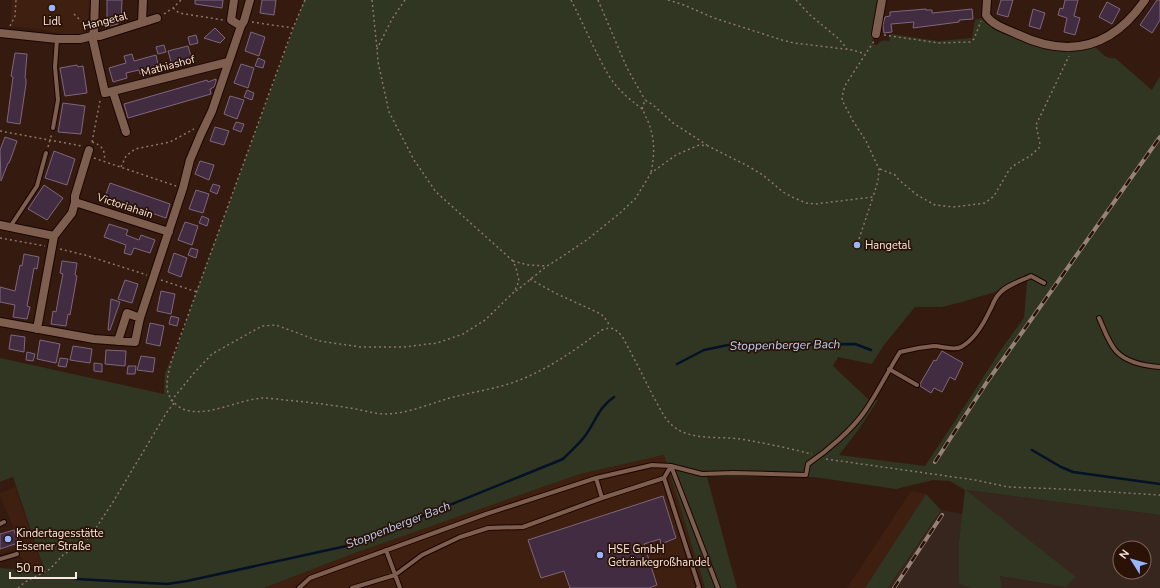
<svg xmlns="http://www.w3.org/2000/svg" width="1160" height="588" viewBox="0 0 1160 588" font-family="'Nunito Sans',sans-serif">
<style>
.built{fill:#3f1f0f}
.industrial{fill:#37261e;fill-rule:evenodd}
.green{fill:#303621;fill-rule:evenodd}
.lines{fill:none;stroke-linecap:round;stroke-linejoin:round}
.stream{stroke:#041127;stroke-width:2.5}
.building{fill:#412c41;stroke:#7e667d}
.service-casing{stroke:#1b0500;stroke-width:6}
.minor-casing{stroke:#1b0500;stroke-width:10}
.path{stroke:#8c756b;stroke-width:1.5;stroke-dasharray:2 3;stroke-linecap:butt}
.service{stroke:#7d5e4f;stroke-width:4}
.minor{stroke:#7d5e4f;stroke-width:8}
.rail-casing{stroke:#988278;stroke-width:4}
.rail{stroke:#2b1206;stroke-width:2.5;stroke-dasharray:8;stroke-linecap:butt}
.poi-dot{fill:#98b5fd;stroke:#2b1206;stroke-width:1.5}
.labels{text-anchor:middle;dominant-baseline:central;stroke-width:3.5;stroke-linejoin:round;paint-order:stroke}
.poi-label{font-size:11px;fill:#fbe8e0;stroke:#2b1206;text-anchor:start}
.street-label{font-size:11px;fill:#fbe8e0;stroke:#2b1206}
.water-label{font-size:12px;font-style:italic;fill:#b7d2fa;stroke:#2b1206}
</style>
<rect width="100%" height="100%" fill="#351b0f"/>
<path class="built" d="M12 0H89L88 28 87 31 83 34 66 35 38 29 10 26Z
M664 455 705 588H265L355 553 580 474Z
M15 487 42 565 26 569 17 548 0 554V534L14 529 0 496V493Z
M911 491 926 494 865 588H847Z"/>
<path class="industrial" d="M965 490 1160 515V588H1002L1000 576 1066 587 1076 577ZM1120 548H1144V572H1120Z
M941 510 963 514 959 541V583L970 588H888Z"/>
<path class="green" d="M304 0H879L872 44 877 45C880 40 884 40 889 41L891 34 938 41 972 38 975 20 986 17 1026 39 1074 47 1078 50 1095 47C1101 52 1106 60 1115 58L1152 90 1160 76V515L966 490 1076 577 1066 587 1000 576 1002 588H970L959 583V541L965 490 950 481 933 480 896 489 814 477H707L737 588H705L664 455 580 474 355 553 264 588H0V568L39 572 43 566 13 477 0 482V358L164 394 165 373 177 348 197 290ZM1021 277 1027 282 1024 318 1002 348 955 421 925 466 839 455 859 429 878 400 868 399 833 366 838 357 872 364 884 345 915 307H942L965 301 995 292Z
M926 494 941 510 888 588H865Z"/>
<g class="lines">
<path class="stream" d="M677 364 704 350 728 345 855 344 871 350
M1032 450 1061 467 1073 472 1160 484
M76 579 167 584 187 581 351 545 563 459C570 452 579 444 585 436 596 421 598 408 614 397"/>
</g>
<path class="building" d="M107 0H122L121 22H118V24L110 26V22L107 21Z
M195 0H223L222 8 195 4Z
M262 0H276L274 15 260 13Z
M1001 0H1013L1008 17 997 14Z
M1065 0H1078L1074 16 1080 18 1075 35 1064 32 1067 18 1058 15 1060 8 1063 9Z
M1157 0H1160V20L1152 33 1140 25Z
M1107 2 1120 9 1112 24 1099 17Z
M926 9V10H932V13L972 9 973 19 959 20V22L913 28 914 22 891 24 892 32 884 33 883 25 885 17 890 16V12Z
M1033 9 1045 13 1040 29 1029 26Z
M215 28 225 38 220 43 204 38Z
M251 32 265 37 259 56 245 51Z
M196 35 198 43 190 45 188 37Z
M164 45 166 52 158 54 156 47Z
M188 46 192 60 172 65 168 51Z
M15 53 27 54 25 78 26 79V84L20 124 7 122 13 77 11 76Z
M132 54 134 61 156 55 159 69 140 74 139 70 126 73 127 78 113 82 109 68 126 63 124 56Z
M258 58 265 61 263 68 255 66Z
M241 64 254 68 248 88 234 83Z
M77 65 78 67 83 66 87 93 65 96 60 68Z
M216 79V82L214 87 210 89 211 94 128 118 124 104 207 80 208 82Z
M247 90 254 93 252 100 244 97Z
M230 96 244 100 237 119 224 114Z
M63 103 85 106 81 134 58 132Z
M236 122 244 124 241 132 233 129Z
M215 127 229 131 224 145 210 141Z
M5 137 17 141 11 158 9 163H8L1 181 0 150Z
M54 151 75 159 67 185 45 178Z
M200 161 214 165 209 180 195 174Z
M110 183 170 204 166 218 105 197Z
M213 184 220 186 217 194 210 191Z
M44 185 63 198 47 220 28 209Z
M196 190 209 194 203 213 189 209Z
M202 216 209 219 207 226 199 223Z
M185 222 198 226 192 245 178 240Z
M109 224 128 230 126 235 139 240 141 235 155 240 150 253 134 248 131 255 124 253 126 245 104 237Z
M191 248 198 250 196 258 188 255Z
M174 253 187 258 181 277 168 272Z
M24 254 39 257 37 269 34 268 31 285 27 306 30 307 27 319 13 317 15 305 0 302V287L15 291 20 265 22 266Z
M62 261 77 263 75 275 77 276 70 315 68 314 66 326 51 324 53 311 56 312 60 289 63 274 60 273Z
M125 280 138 284 132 303 118 299Z
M161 291 175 294 171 314 157 311Z
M111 299 120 302 110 330H108Z
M171 316 179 318 177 326 169 324Z
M150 323 164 326 160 346 146 343Z
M11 335 25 337 24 352 9 349Z
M40 340 60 344 56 363 37 359Z
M73 346 92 349 90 363 70 360Z
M106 350 126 351 125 366 105 364Z
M942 351 963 363 955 380 950 377 942 392 934 388 931 393 920 386V384L934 360 936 361Z
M27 352 35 354 33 361 26 360Z
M141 356 155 358 153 372 137 370Z
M60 358 68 359 66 367 58 366Z
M94 363 102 364V372L94 371Z
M128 366H136L135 374H127Z
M663 496 676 538 661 544 660 539 644 544 657 585 649 588H570L564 571 541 578 528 540Z
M14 530 18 543 0 549V534Z"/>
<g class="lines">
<g class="service-casing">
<path id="service" d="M53 128 58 100 55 67 57 39
M10 227 37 186 46 153
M1099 318C1104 329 1108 342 1116 351 1126 362 1146 366 1160 367
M889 369 917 385
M671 466 718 588
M596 478 602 498
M664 478 699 587 698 588
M0 524 4 522
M386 550 400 588
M0 559 17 554
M299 588 310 578 486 514 596 478 652 465 671 466 702 474 733 473 806 475 808 464C827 451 852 430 865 411 878 392 888 371 900 352 911 349 922 347 934 346 942 346 954 351 961 347 974 340 984 323 990 310 993 305 994 299 999 294 1006 285 1021 281 1031 276L1044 283
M352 588 395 575 422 555 460 537 488 528 523 527 602 498 664 478 671 466"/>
</g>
<g class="minor-casing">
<path id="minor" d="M234 0 231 20 241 26
M987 0 986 15C992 25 1006 29 1017 34 1069 59 1112 48 1145 0
M142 22 143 0
M0 33 57 39H80L92 36H100L157 18
M876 34 882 0
M92 36 105 93 228 62
M92 36 94 31 95 0
M113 92 126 132
M75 202 169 232
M0 225 54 236
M0 322 94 339 135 342 140 318 183 188 190 160 201 134 212 111 241 26 244 21 250 0
M37 329 54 236 72 213 75 202V196L89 150
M118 341 127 313 140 318"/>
</g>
<path class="path" d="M305 0 293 28 171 362C167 379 162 394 178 406 199 422 238 399 263 398 269 398 277 399 284 400 308 402 332 405 356 409 365 411 376 414 385 414 407 414 429 404 450 398 472 392 496 389 517 381 549 369 575 350 602 330 613 326 615 329 622 336 633 356 643 376 653 396 659 406 664 419 673 426 690 441 720 436 740 439 764 443 788 448 812 454
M372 0 377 49
M405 0 392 19 377 49 378 62 389 112 414 160 436 192 513 261
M571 0C584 25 595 52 609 76 619 91 628 98 641 108 644 111 645 116 647 119 655 137 655 154 651 172
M598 0 627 68 645 100
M668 0 684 5 714 18 782 40 794 43 853 50 865 54
M796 0 810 15 839 39 847 49
M173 8 179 13 223 20
M74 14 83 23 85 28
M164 14 173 8 181 0
M252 22 293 28
M10 26 15 16 16 0
M884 35 939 43 970 42 974 39 981 21
M642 109 645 100 653 105 673 123 707 145
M0 131 82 146
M92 142 100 101
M92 142C102 145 106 151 104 161
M48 147 52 133
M94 158 176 186
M121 167 126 156 135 149 170 142 194 129
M880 169 895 175 899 180 917 195 935 205 954 207 985 203 994 196 1009 170 1013 166 1030 156 1039 148 1040 144 1036 125 1069 56
M0 238 45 246
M859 239 873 197
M60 249 85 255 147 275
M530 279 555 293 601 314 608 322 609 327
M161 280 197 292
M516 291 547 266
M171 401 194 373 212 354 262 326 276 325 319 341 361 347H404L437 343 463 334 485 320 514 292 519 281 516 268 513 261 528 265 547 266 560 258 588 239 620 213 635 199 651 173 676 155 699 145 708 146 746 165 763 175 783 192 792 197 806 203 815 204 873 197 878 181 879 169 866 141 853 121 842 100 843 92 846 84 874 41
M826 459 975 480 1008 487 1061 489 1160 495
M18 588 25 582 50 569 63 555 90 537 113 502 167 412 174 403"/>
<use href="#service" class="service"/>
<use href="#minor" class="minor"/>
<g class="rail-casing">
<path id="rail" d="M935 462 987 382 1160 137
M894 588 942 515"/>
</g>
<use href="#rail" class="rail"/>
</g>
<g class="poi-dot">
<circle cx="52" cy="8" r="4"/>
<circle cx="857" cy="245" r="4"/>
<circle cx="8" cy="539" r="4"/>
<circle cx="600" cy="555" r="4"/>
</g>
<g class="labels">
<g class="poi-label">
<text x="52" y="21" text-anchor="middle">Lidl</text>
<text x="865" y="245">Hangetal</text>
<text x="16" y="533">Kindertagesstätte<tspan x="16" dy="13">Essener Straße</tspan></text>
<text x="608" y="549">HSE GmbH<tspan x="608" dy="13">Getränkegroßhandel</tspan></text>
</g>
<g class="street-label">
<text transform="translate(105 21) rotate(-14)">Hangetal</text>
<text transform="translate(168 66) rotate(-15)">Mathiashof</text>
<text transform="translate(125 206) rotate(18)">Victoriahain</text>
</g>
<g class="water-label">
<text transform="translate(785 345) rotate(-1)">Stoppenberger Bach</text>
<text transform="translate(398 525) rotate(-21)">Stoppenberger Bach</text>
</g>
</g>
<g transform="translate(1132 560) rotate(307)"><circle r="19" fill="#2b1206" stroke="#7e685d"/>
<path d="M0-3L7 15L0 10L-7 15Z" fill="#98b5fd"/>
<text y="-6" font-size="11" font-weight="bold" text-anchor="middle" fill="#fbe8e0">N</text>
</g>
<path d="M10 572v6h66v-6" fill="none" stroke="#fbe8e0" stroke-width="2"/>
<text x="16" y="572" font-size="12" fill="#fbe8e0" stroke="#2b1206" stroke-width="3" paint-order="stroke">50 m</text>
</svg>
